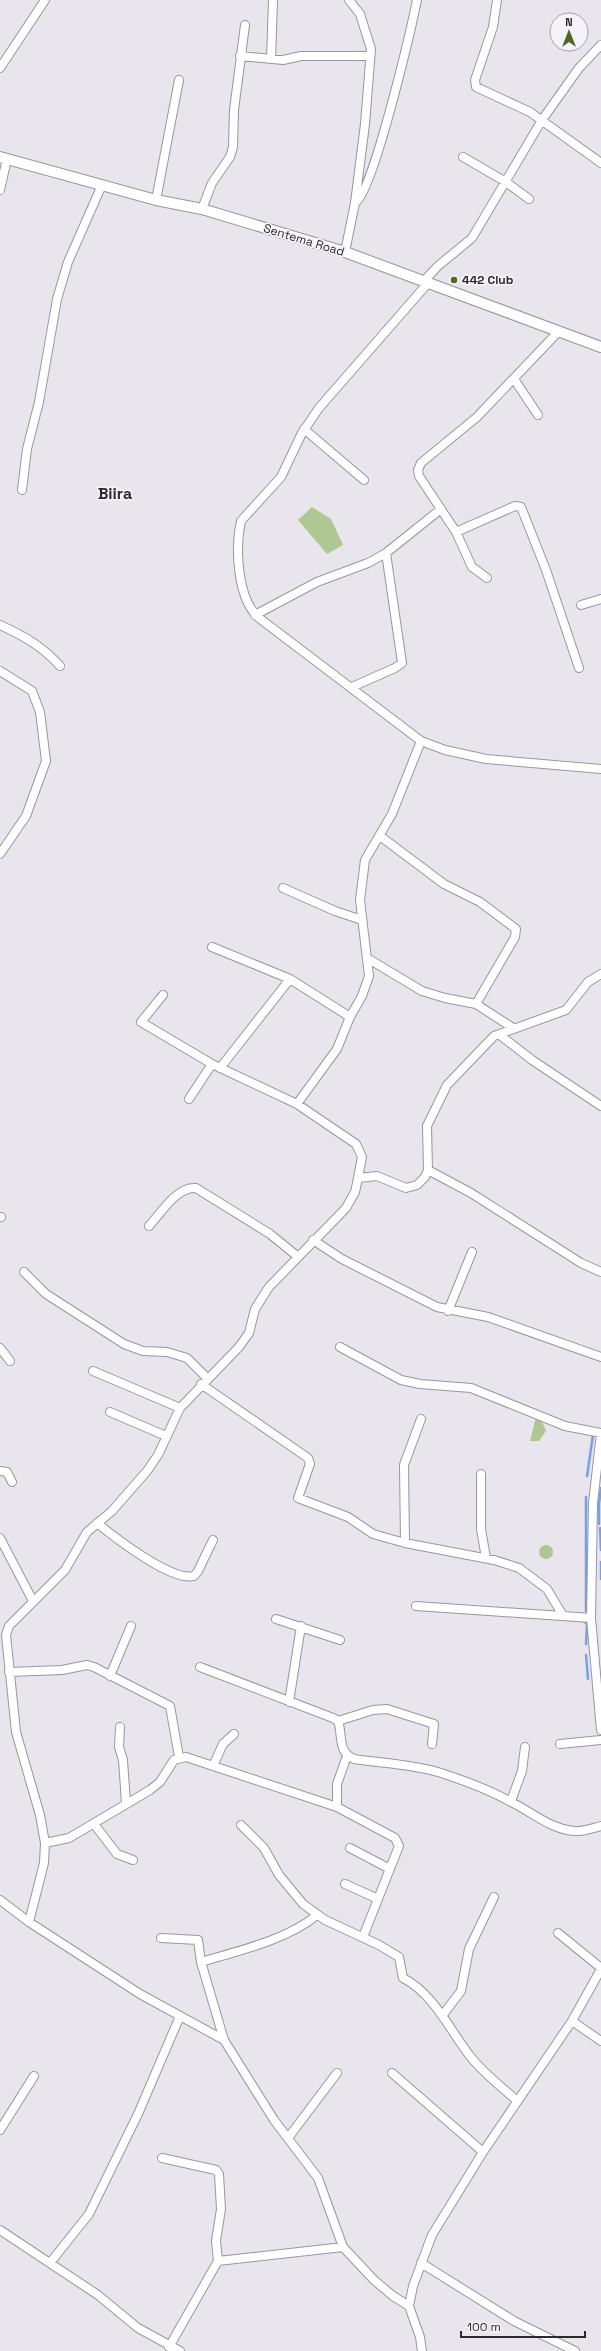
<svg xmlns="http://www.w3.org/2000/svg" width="601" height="2351" viewBox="0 0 601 2351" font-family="'Space Grotesk',sans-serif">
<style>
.green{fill:#aec892}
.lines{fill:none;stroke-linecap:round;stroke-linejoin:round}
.stream{stroke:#75a1ec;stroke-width:2.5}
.minor-casing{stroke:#99969e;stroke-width:10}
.major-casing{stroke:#99969e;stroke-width:12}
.minor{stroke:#fff;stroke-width:8}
.major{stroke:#fff;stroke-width:10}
.poi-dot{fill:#4c6b20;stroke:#f5f2fb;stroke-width:1.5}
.labels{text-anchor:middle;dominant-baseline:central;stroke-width:3.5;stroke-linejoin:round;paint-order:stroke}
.street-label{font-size:12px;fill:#2b2a2d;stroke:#f5f2fb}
.poi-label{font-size:12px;font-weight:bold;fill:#2b2a2d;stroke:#f5f2fb;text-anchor:start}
.district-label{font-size:16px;font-weight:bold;fill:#2b2a2d;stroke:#f5f2fb}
</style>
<rect width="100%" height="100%" fill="#e8e5ed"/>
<path class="green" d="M312 507 331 519 343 545 327 554 298 520Z
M536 1417 542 1422 546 1431 539 1441H530Z
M539 1552a7 7 0 1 1 14 0a7 7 0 1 1-14 0Z"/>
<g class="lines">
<path class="stream" d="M587 1476 593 1435
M586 1497V1611
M599 1524V1504L601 1488
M600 1528 601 1550
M601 1562V1579
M584 1621 587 1624 586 1644
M586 1655 588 1679"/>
<g class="minor-casing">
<path id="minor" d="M497 0 493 27 475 80 476 87 530 112 601 163
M240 56 283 60 301 56H370
M271 59 273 0
M0 68 45 0
M463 157 506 182 529 199
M0 190 7 159
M156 200 179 80
M355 203C373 193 411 29 417 0
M202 209 212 183 230 157 233 147 234 110 245 25
M345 252 355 203 365 124 371 49 360 14 349 0
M424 281 438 266 472 238 542 120 579 68 601 45
M428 283 319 408 302 433 281 477 241 521C235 548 237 599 259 618L421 741 445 750 486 759 601 769
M514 379 538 415
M304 429 364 480
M22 490 27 449 39 402 57 299 68 262 102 185
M456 532 515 506 521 507 546 570 579 668
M487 578 472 567 456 532 419 476 418 470 421 463 477 417 558 332
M581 605 601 599
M255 615 317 582 368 563 386 553 441 509
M0 625C24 636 42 646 60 666
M0 671 32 691 40 712 46 761 26 816 0 854
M352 687 395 668 402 663 386 553
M380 836 444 884 480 902 516 929 515 937 476 1004
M283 888 335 911 362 920
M212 947 290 979 350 1017 337 1049 297 1104
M367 958 422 991 445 998 476 1004 513 1028
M350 1017 362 996 369 976 360 900 365 860 392 814 421 741
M500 1035 532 1060 601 1106
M220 1068 290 979
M189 1099 212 1064
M428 1170 471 1193 581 1263 601 1272
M358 1178 377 1176 406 1188 417 1185 425 1177 428 1170 427 1126 447 1085 494 1036 566 1010 588 982 601 974
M0 1217H1
M149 1226C161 1213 177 1186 196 1188L270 1234 297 1256
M313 1240 342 1259 437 1307 488 1317 601 1357
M24 1272 46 1294 124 1344 143 1351 167 1352 187 1358 208 1379
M448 1311 472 1252
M340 1347 401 1380 420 1384 471 1388 565 1426 601 1433
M0 1348 10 1361
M93 1371 180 1408
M201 1384 308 1458 310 1464 298 1498 348 1517 373 1534 405 1543 494 1560 519 1568 547 1589 562 1614
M110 1412 166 1436
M601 1433 593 1503 591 1618 601 1730
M0 1471 7 1472 12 1482
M481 1474V1529L486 1558
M97 1523C114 1537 172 1582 194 1576L198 1571 213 1540
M0 1538 33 1601
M405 1543 404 1465 421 1419
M416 1606 591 1618
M276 1619 340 1640
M200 1667 333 1718 338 1721C343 1735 337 1752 354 1759 381 1763 411 1764 438 1772 463 1780 488 1789 511 1802 532 1812 550 1829 574 1831 583 1832 593 1828 601 1826
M9 1672 62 1670 87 1665 94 1667 170 1706 179 1757
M110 1676 131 1626
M289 1702 301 1626
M338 1721 373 1710 387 1709 434 1724 432 1744
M120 1727 119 1747 123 1760 126 1803
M560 1744 601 1740
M213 1766 223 1744 234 1734
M511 1801 522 1771 525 1747
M337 1807V1784L347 1756
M94 1824 117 1854 133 1860
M241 1825 264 1848 279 1875 303 1904 325 1920 379 1945 399 1957 403 1978C434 1994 449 2029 470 2056 483 2073 501 2086 517 2101
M45 1843 69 1838 150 1790 160 1782 174 1760 186 1757 337 1807 395 1838 399 1846 397 1851 363 1937
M350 1848 390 1869
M345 1884 378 1899
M0 1900 29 1922 140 1994 224 2040 274 2120 318 2178 343 2247 374 2280 393 2296 409 2306
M29 1922 44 1863 45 1843 40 1815 16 1732 6 1635 9 1626 65 1570 87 1532 112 1511 147 1471 158 1455 180 1408 239 1347 249 1333 255 1309 269 1287 346 1208 355 1192 358 1178 362 1157 356 1144 297 1104 212 1064 141 1022 163 995
M558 1933 601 1968
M161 1938 198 1940 201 1962 224 2040
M201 1962C238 1951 287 1940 317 1915
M442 2016 461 1991 469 1949 494 1897
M572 2021 601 2041
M392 2073 483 2152
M0 2130 34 2076
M288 2138 337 2073
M162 2158 216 2170 219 2174 221 2209 216 2241 218 2261 343 2247
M0 2230 98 2295 138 2328 180 2351
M50 2263 89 2214 138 2114 180 2016
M421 2263 514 2321 575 2351
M169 2347 218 2261
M422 2351 420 2337 409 2306 413 2286 432 2235 483 2152 572 2021 601 1969"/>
</g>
<g class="major-casing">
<path id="major" d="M0 157 156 200 202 209 345 252 601 347"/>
</g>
<use href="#minor" class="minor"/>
<use href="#major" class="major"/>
</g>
<circle class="poi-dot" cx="454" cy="280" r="4"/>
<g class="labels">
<g class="street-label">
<text transform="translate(304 240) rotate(17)">Sentema Road</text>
</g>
<g class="poi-label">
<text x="462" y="280">442 Club</text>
</g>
<g class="district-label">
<text x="115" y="493">Biira</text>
</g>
</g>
<g transform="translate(569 32)"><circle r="19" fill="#f5f2fb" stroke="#a4a2a9"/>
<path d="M0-3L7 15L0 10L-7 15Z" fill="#4c6b20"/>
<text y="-6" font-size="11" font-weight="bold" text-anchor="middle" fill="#2b2a2d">N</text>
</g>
<path d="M461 2331v6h124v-6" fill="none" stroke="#2b2a2d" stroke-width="2"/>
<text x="467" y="2331" font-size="12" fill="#2b2a2d" stroke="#f5f2fb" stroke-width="3" paint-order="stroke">100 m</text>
</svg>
